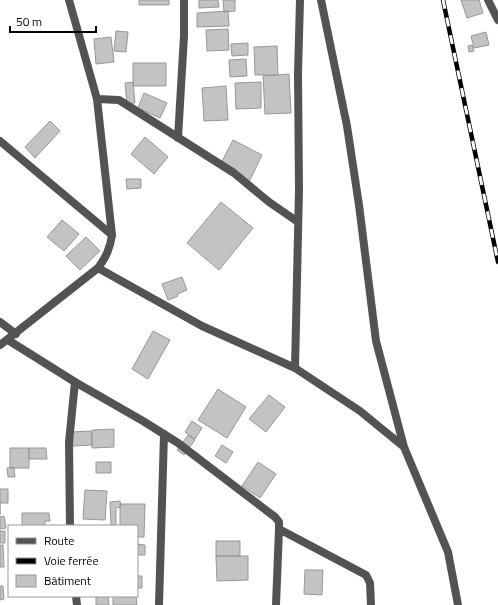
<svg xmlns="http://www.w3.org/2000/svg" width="498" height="605" viewBox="0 0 498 605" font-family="'Titillium Web',sans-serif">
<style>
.building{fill:#c3c3c3;stroke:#979797}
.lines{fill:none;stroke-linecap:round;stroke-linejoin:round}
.street{stroke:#535353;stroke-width:8}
.rail-casing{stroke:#000;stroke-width:4.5}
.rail{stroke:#fff;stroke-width:3;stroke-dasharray:9;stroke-linecap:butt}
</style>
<rect width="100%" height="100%" fill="#fff"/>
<path class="building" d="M139 0H169V5H139Z
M199 0H218L219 7 199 8Z
M223 0H235V11L224 12Z
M461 0H479L483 13 467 18Z
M228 11 229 26 197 27V13Z
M228 29 229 50 207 51 206 30Z
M116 31 128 32 126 52 114 51Z
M486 32 489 45 474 48 471 36Z
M111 37 114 62 96 64 94 39Z
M248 43V55L232 56 231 44Z
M472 45 474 51 469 52 468 46Z
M277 46 278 75H255L254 47Z
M246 59 247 76 230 77 229 60Z
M133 63H166V86H133Z
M289 74 291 113 265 114 263 76Z
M133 82 135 103 127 104 125 83Z
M261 82V108L236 109 235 83Z
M226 86 228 120 204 121 202 88Z
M144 93 167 103 160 118 138 108Z
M50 121 60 131 35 158 25 147Z
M145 137 168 157 154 174 131 154Z
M233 140 262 155 249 182 219 167Z
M126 179H141V188L127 189Z
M221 202 253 228 219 270 187 243Z
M62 220 79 234 64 251 47 237Z
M86 237 100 251 80 270 66 256Z
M182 277 187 290 177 294 178 296 168 300 162 284Z
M153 331 170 340 148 379 132 369Z
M218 389 246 407 227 438 198 420Z
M269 395 285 407 266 432 249 419Z
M192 421 202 428 195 439 185 432Z
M114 429V447L92 448V430Z
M91 431 92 445 73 446 72 432Z
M188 435 195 440 184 455 177 450Z
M222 445 233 452 226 463 215 456Z
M10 448H29V468H10Z
M29 448H46L47 459H29Z
M96 462H111V473H96Z
M258 462 276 474 260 498 242 486Z
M14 467 15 477H8L7 468Z
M0 489H8V503H0V515Z
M85 490 107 491 105 520 83 519Z
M120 501 121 507 116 508V526H111L110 502Z
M120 504H145L144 537H137V526H120Z
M22 513H49L50 521H45V526H22Z
M4 516 6 528 0 529V517Z
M0 531H5V543H0Z
M216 541H240V556H216Z
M137 544 145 545V555H137Z
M0 545H3L4 567H0Z
M216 556H248V580L217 581Z
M305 570H323L322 595 304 594Z
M137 576H142V588H137Z
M0 586H3L4 599 0 600Z
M96 596H108L109 605H96Z
M113 596H136L137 605H113Z"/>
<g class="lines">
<path class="street" d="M321 0 347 126 359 205 376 341 404 447 448 552 458 605
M488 0 498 20
M97 99 119 100 234 173 269 202 298 222
M178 138 184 36V0
M0 141 112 235
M98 268 202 326 295 368 360 411 404 447
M0 322 16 334
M8 340 75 382 143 421 178 443 275 517 279 522V529L276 605
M0 345 98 268C106 257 110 249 112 235L97 99 69 0
M295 368 299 189 298 73 300 0
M70 526 69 442 75 382
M279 529 366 575 370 583 371 605
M76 596 77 605
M159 605 164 434"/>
<g class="rail-casing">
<path id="rail" d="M443 0 498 262"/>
</g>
<use href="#rail" class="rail"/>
</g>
<rect x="8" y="525" width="130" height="72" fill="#ffffff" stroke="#999999"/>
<rect x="16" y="538" width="20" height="6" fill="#535353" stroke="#999999"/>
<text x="44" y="545" font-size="12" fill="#000000">Route</text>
<rect x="16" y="558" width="20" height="6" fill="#000000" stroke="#999999"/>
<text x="44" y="565" font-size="12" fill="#000000">Voie ferrée</text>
<rect x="16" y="575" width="20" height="12" fill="#c3c3c3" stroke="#999999"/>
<text x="44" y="585" font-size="12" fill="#000000">Bâtiment</text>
<path d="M10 26v6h86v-6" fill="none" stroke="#000000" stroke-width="2"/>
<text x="16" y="26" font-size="12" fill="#000000" stroke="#ffffff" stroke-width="3" paint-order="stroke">50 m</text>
</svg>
